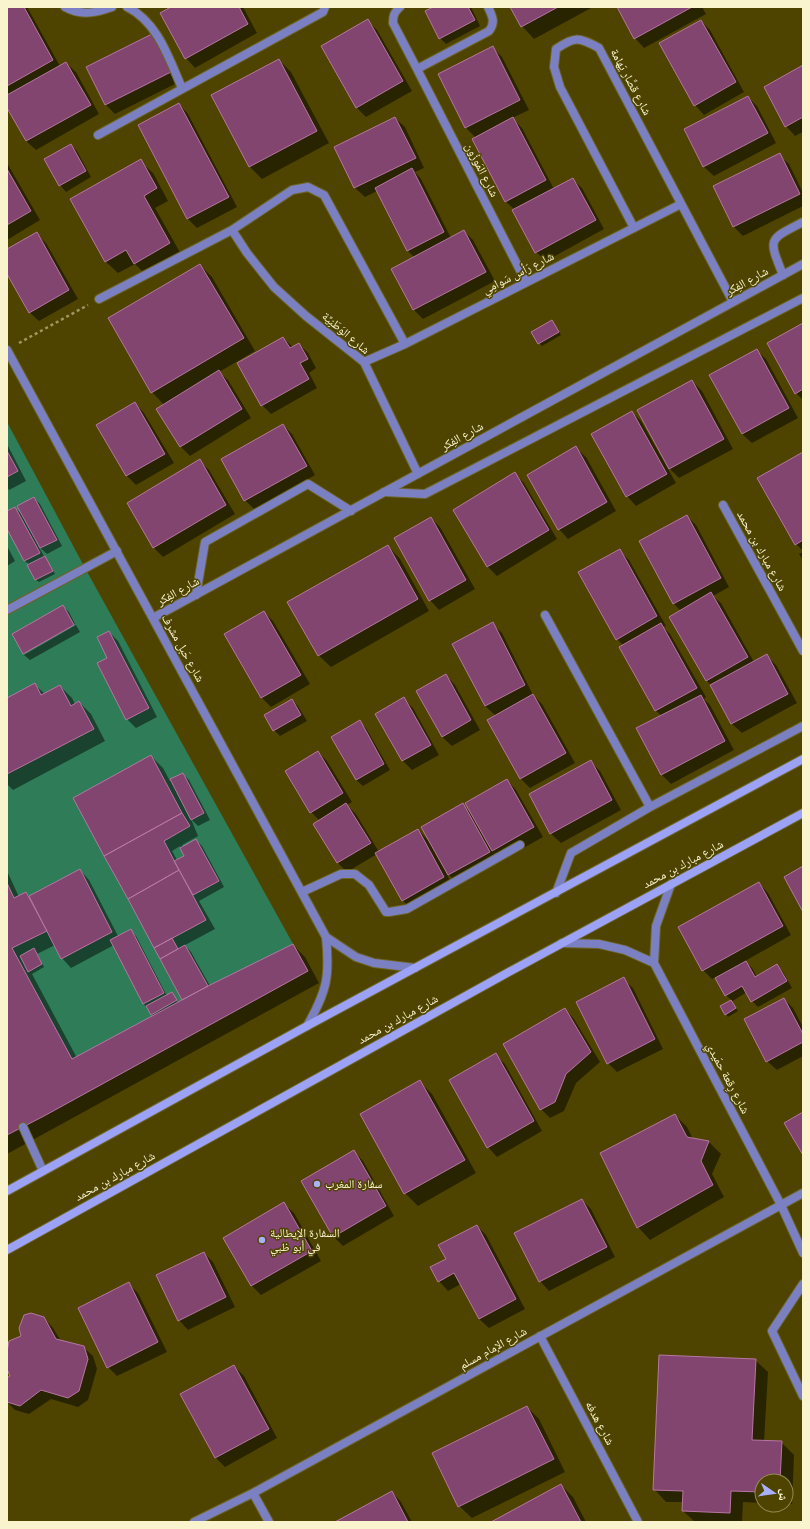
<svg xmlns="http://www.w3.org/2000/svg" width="810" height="1529" viewBox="0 0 810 1529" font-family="'Public Sans','Noto Naskh Arabic',sans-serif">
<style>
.green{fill:#2f7c58}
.shadow{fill:#0007;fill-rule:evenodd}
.building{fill:#82456f;stroke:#b776a2}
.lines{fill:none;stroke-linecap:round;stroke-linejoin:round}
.service-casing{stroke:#6d6425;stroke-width:10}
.minor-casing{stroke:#6d6425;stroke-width:10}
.secondary-casing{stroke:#6d6425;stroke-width:10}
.path{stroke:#9f9761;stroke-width:2.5;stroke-dasharray:3 3;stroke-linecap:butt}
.service{stroke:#7a80c2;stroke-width:8}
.minor{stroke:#7a80c2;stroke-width:8}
.secondary{stroke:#9ca3f7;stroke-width:8}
.poi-dot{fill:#a9b0fc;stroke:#4e4400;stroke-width:1.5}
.labels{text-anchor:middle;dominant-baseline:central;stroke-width:3;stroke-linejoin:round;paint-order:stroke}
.street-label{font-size:12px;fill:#faf4ce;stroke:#4e4400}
.poi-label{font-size:12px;fill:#faf4ce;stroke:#4e4400;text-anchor:start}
</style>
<rect width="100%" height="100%" fill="#4e4400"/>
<path class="green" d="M7 422 85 568 308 971 44 1116 7 1135Z"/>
<path class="shadow" d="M7 7H27L60 66 66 63 76 72 99 114 36 150 26 141 7 106Z
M173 7H243L257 33 195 68 186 58Z
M435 7H471L480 26 446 44 440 38Z
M511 7H593L534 39 522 26Z
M618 7H702L706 14 644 48 635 38Z
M368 21 377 30 412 91 366 117 357 108 322 47Z
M701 21 710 30 744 92 704 115 695 105Z
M163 44 181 81 115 114 106 105 87 68Z
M493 48 502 57 529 110 512 118 522 128 554 189 572 179 582 188 604 229 546 261 536 252 515 210 505 201 476 138 466 128 439 75Z
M279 60 291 72 329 143 262 179 250 167Z
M803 67V132L795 136 786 126 765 88Z
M748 97 757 106 776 143 714 176 704 167 685 130Z
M179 104 188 114 237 207 197 228 188 219 139 125Z
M395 118 405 127 424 168 415 172 421 179 451 238 464 231 473 240 495 281 423 319 414 310 393 269 415 258 408 251 377 191 365 197 355 188 336 147Z
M71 145 77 151 91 177 66 192 60 185Z
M779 155 789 164 803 193V206L743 236 734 227 714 187Z
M140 161 153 173 168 201 155 208 182 256 147 276 135 264 118 273 105 261Z
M7 163 40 220 7 240Z
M37 234 46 243 78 299 39 321 29 312 7 272V251Z
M200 265 212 277 255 351 219 372 228 380 251 418 190 456 180 446 164 405 152 392Z
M552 321 561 335 542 346 532 333Z
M803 324V400L796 393Z
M283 338 293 347 299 344 308 353 316 368 309 373 317 388 271 414 262 405Z
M756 350 766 359 798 418 752 443 742 434Z
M692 381 702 391 733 449 679 478 670 469 639 411Z
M135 403 144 413 174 463 136 485 127 476 98 425Z
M632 412 641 421 676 483 636 506 627 496Z
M283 425 292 434 315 475 255 510 245 500 222 459Z
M7 444 26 481 9 490 7 487Z
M576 448 586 457 616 511 568 539 559 529Z
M803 453V551L796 544Z
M199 460 209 470 235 514 163 557 154 548 128 503Z
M514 473 524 483 557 539 497 576 487 566Z
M34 498 40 504 62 546 47 554 38 546 55 574 39 582 36 580 29 566 30 565 25 561 7 526V512L15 508 23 515Z
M687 516 696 525 729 587 713 596 721 603 754 662 767 656 776 665 797 703 742 733 732 724 712 686 707 681 671 617 681 611 673 603Z
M431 518 440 527 475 589 439 610 430 600Z
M7 546 15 561 7 566Z
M388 546 400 559 429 611 331 667 318 655Z
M619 550 629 560 666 626 663 627 670 634 706 697 704 699 710 705 734 750 671 784 661 774 662 716 656 711 621 647 623 645 617 639Z
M803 552V560L799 554Z
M63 606 69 612 75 624 24 653V654L13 635Z
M264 612 273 621 310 684 271 707 262 698 225 634Z
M492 624 502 633 533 695 542 704 575 763 530 788 521 779 488 720 496 716 485 706Z
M76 625 80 632 30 660 24 655Z
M109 632 118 641 157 717 136 728 127 719 109 658Z
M446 675 455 685 480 730 452 746 442 737Z
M35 685 45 694 60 686 72 698 75 704 79 702 91 714 105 741 13 790 7 784V699Z
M404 699 413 708 439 755 412 770 403 761 377 714Z
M292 700 298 706 307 721 280 736 274 730Z
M360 722 366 728 390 770 363 786 356 780 333 737Z
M318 752 327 761 352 802 347 805 356 814 379 852 418 830 430 842 463 805 471 813 507 780 516 790 543 837 502 860 494 852 498 861 458 884 446 872 453 887 413 910 403 901 377 854 347 872 338 863 315 824 320 821 311 812Z
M151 756 163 768 170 781 183 774 189 780 210 820 198 826 191 819 198 836 182 845 183 847 196 840 202 846 224 887 199 901 215 929 185 945 191 952 210 986 293 945 305 957 319 983 7 1154V871L19 897 26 893 30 897 80 870 89 880 118 936 130 930 136 936 167 996 172 993 178 1003 183 1000 155 947ZM180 846 185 856 177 860 172 851ZM55 945 62 958 71 968 114 945 144 1004 153 1016 77 1058 32 974 44 967 37 954Z
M590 761 600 771 621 810 561 843 551 834 530 794Z
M759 883 768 893 791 935 745 961 752 968 757 977 777 966 783 972 792 988 758 1007 752 1001 747 992 731 1002 738 1011 728 1017 722 1007 732 1001 726 995 716 977 712 979 703 970Z
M623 979 633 988 663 1049 617 1072 608 1063Z
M784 999 793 1008 803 1027V1056L777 1070 767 1061Z
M565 1009 574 1019 600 1062 576 1083 564 1111 550 1118 541 1109Z
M495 1054 505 1064 542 1131 497 1157 488 1147Z
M420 1082 432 1094 476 1173 418 1206 405 1193 361 1115Z
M675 1115 687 1127 693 1139 709 1142 721 1154 712 1174 724 1197 650 1240 638 1227Z
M354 1151 363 1161 394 1216 343 1246 333 1236Z
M582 1200 591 1209 615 1257 549 1291 540 1281Z
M284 1204 294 1213 321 1261 261 1295 252 1286 225 1238Z
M477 1226 486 1235 525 1309 489 1328 479 1319 461 1284 448 1291 439 1281 447 1259Z
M204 1253 213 1262 235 1307 188 1330 179 1320Z
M129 1284 138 1293 167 1352 117 1376 108 1367Z
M44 1318 53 1328 61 1341 83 1347 93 1356 97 1369 88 1400 78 1407 51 1399 29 1414 15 1410 7 1402V1380L12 1376 7 1367V1357L22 1336Z
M755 1360 768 1372 764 1442H781L794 1455 792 1504H786V1481H762V1503L743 1502 742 1522H695L683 1511 684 1502H666L654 1489Z
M234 1366 244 1376 277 1438 225 1467 216 1458 182 1395Z
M527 1407 539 1419 565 1472 472 1518 459 1506Z
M561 1485 573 1497 586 1522H493Z
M392 1492 401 1502 412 1522H337Z"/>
<path class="building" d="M7 7H24L53 60 7 86Z
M171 7H239L248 24 185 59 160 13Z
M433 7H468L475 20 439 39 425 11Z
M510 7H558L521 27Z
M617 7H692L634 39Z
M368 19 403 81 356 108 321 46Z
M701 20 736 82 694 106 659 43Z
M154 33 173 71 105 105 86 67Z
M493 46 520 100 465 128 438 74Z
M279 59 317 131 249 167 211 95Z
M66 62 91 105 26 141 7 108V95Z
M803 65V117L785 127 764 87Z
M748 96 768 133 703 167 684 129Z
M179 103 229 197 187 219 138 125Z
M395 117 416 158 354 188 334 147Z
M513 117 546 180 505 202 472 139Z
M71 144 86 171 59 186 44 159Z
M780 153 800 194 733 227 713 186Z
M141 159 157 188 144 196 170 243 134 264 126 250 105 262 70 199Z
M412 168 444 232 407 251 375 188Z
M7 169 31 211 7 225Z
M573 178 596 220 535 253 512 210Z
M464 230 486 272 413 310 391 269Z
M37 232 69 290 29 313 7 274V249Z
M200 264 244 338 151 393 108 318Z
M552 320 559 332 538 344 531 332Z
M803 323V389L795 394 767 343Z
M283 337 290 348 299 343 308 359 300 363 309 379 261 406 237 363Z
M757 349 789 408 742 434 709 375Z
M219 370 242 409 180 447 156 409Z
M692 380 724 439 669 469 637 410Z
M135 402 165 454 126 476 96 425Z
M632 411 667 474 626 497 591 434Z
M283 424 307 466 244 501 221 459Z
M576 446 607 502 558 530 527 475Z
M7 451 18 471 7 477Z
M803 452V540L795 545 757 478Z
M200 459 226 505 153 548 127 503Z
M515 472 549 530 487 567 453 510Z
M34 497 57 540 40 548 17 506Z
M15 507 40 553 24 561 7 529V511Z
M687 515 721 578 673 604 639 541Z
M431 517 466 580 429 601 394 538Z
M388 545 418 599 318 656 287 602Z
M620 549 657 616 616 640 578 572Z
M45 556 53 571 35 580 27 565Z
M711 592 748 657 706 681 669 617Z
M63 605 74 625 23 654 12 634Z
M264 611 301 675 261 698 224 634Z
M493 622 525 685 485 706 452 644Z
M661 623 697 688 655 711 619 647Z
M109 631 149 708 126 720 97 663 107 658 97 637Z
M767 654 788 694 731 724 710 685Z
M446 674 471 720 442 737 416 691Z
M35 683 41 695 60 685 71 706 79 701 94 729 7 774V698Z
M533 694 566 753 520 779 487 720Z
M701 695 725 741 661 775 636 728Z
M404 697 431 745 402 761 375 714Z
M292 699 301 715 273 731 264 715Z
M360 720 384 764 356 780 331 737Z
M318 751 343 793 310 813 285 771Z
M151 755 182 813 104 856 73 798Z
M591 760 612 800 550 834 529 794Z
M183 773 204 813 191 820 170 779Z
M507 779 534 827 492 851 465 803Z
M346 803 371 843 337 863 313 824Z
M463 803 490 852 448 875 421 827Z
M182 813 190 826 164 841 179 870 128 899 104 856Z
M418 829 444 877 402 901 375 853Z
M196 839 219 881 193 895 174 861 184 856 180 848Z
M803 866V912L784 877Z
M80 869 112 932 61 959 29 896Z
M179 870 206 920 154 948 128 899Z
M759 882 783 926 702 971 678 927Z
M7 883 14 898 26 892 47 931 12 948 72 1059 208 986 293 944 308 971 44 1116 7 1135Z
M131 929 164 993 143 1004 110 940Z
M172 938 178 949 160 959 154 948Z
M185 945 208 986 182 1000 160 959Z
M34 948 42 964 28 972 20 956Z
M746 961 755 977 777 964 787 981 751 1002 742 986 725 996 715 978Z
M624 977 655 1039 607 1064 576 1002Z
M172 992 177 1000 151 1015 146 1006Z
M784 998 803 1034V1042L766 1062 744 1019Z
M731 1000 736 1008 725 1015 720 1006Z
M565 1008 591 1052 566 1074 555 1102 540 1110 503 1044Z
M496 1053 534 1121 487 1148 449 1080Z
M420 1080 465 1160 404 1194 360 1114Z
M803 1112V1155L784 1123Z
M675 1114 687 1137 709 1141 701 1161 713 1185 637 1228 600 1153Z
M354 1150 386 1206 333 1237 301 1181Z
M582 1199 607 1247 539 1282 514 1233Z
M284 1202 312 1251 251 1286 223 1238Z
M477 1225 516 1299 479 1319 454 1273 438 1282 430 1267 446 1259 438 1245Z
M204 1252 226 1297 178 1321 156 1275Z
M129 1282 158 1342 107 1368 78 1308Z
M31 1313 44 1317 56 1339 84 1346 88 1359 79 1391 68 1398 41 1390 20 1406 7 1402V1378L10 1376 7 1369V1352L9 1341 21 1336 19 1328 24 1315Z
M659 1355 756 1359 752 1440 782 1441 780 1481H762V1492L731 1491 730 1513 682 1511 683 1491 653 1490Z
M234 1365 269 1429 215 1458 180 1394Z
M527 1406 554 1459 458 1507 432 1453Z
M561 1484 581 1522H491Z
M392 1491 408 1522H335Z"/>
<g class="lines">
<g class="service-casing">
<path id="service" d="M65 7C81 16 95 13 112 7
M127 7C158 22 169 59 182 88
M98 135 323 12 325 7
M783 275C768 238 768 240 803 222
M384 492 425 494 803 298
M196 595 205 542 308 484 351 511
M7 610 117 551
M302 892 341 874H355L369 885 386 912H389L407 909 520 845
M23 1127 43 1171
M803 1284 772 1331 803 1396"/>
</g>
<g class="minor-casing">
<path id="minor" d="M400 7C394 12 393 16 393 23L417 69 489 31C496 22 492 16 488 7
M417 69 526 282
M634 228 560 87 554 67 556 49C575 36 579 37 599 48L733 302
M99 299 232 230
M405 344 324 195 308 187 292 190 232 230 247 253 274 287 306 316 364 362 418 474
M7 350 326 937C330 977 327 991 307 1026
M364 362 405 344 681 204
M723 505 803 651
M545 615 650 807
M153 618 803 264
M671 884 656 926 654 963 781 1205 803 1253
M556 893 571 853 650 807 803 726
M326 937 356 957 374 963 415 968
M562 943 599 944 625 950 654 963
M540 1336 638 1522
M253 1493 269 1522
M194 1522 253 1493 803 1193"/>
</g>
<g class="secondary-casing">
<path id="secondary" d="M7 1191 307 1026 803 759
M7 1250 507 973 803 813"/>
</g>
<path class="path" d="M19 343 88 305"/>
<use href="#service" class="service"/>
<use href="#minor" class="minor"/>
<use href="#secondary" class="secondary"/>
</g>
<g class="poi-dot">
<circle cx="317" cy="1184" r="4"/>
<circle cx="262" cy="1240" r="4"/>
</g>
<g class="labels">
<g class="street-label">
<text transform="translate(631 82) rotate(62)">شارع قصَّار يَهامة</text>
<text transform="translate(482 170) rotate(63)">شارع المَوزُون</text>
<text transform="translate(518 273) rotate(-27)">شارع رَأس سَوامِي</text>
<text transform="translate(747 281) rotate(-29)">شارع الفِكر</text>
<text transform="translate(346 333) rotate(40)">شارع الوَطَنِيَّة</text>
<text transform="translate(462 436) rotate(-29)">شارع الفِكر</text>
<text transform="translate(762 551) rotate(61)">شارع مبارك بن محمد</text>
<text transform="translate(178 591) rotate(-29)">شارع الفِكر</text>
<text transform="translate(183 648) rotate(61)">شارع حَبل مشرف</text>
<text transform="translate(683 864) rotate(-28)">شارع مبارك بن محمد</text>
<text transform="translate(398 1019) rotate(-29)">شارع مبارك بن محمد</text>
<text transform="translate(728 1078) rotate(62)">شارع رِقعة حمَيدي</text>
<text transform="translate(115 1176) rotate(-29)">شارع مبارك بن محمد</text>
<text transform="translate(493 1348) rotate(-29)">شارع الإمام مسلم</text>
<text transform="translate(600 1423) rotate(62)">شارع هدفه</text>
</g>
<g class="poi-label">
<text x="325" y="1184">سفارة المغرب</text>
<text x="270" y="1233">السفارة الإيطالية<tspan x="270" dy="14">في أبو ظبي</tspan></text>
</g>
</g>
<rect width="810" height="1529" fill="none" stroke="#faf4ce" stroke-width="16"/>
<g transform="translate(774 1493) rotate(103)"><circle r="19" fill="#4e4400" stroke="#938a52"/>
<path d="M0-3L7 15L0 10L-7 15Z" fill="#a9b0fc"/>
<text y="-6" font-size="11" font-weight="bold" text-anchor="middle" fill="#faf4ce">ش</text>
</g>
</svg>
